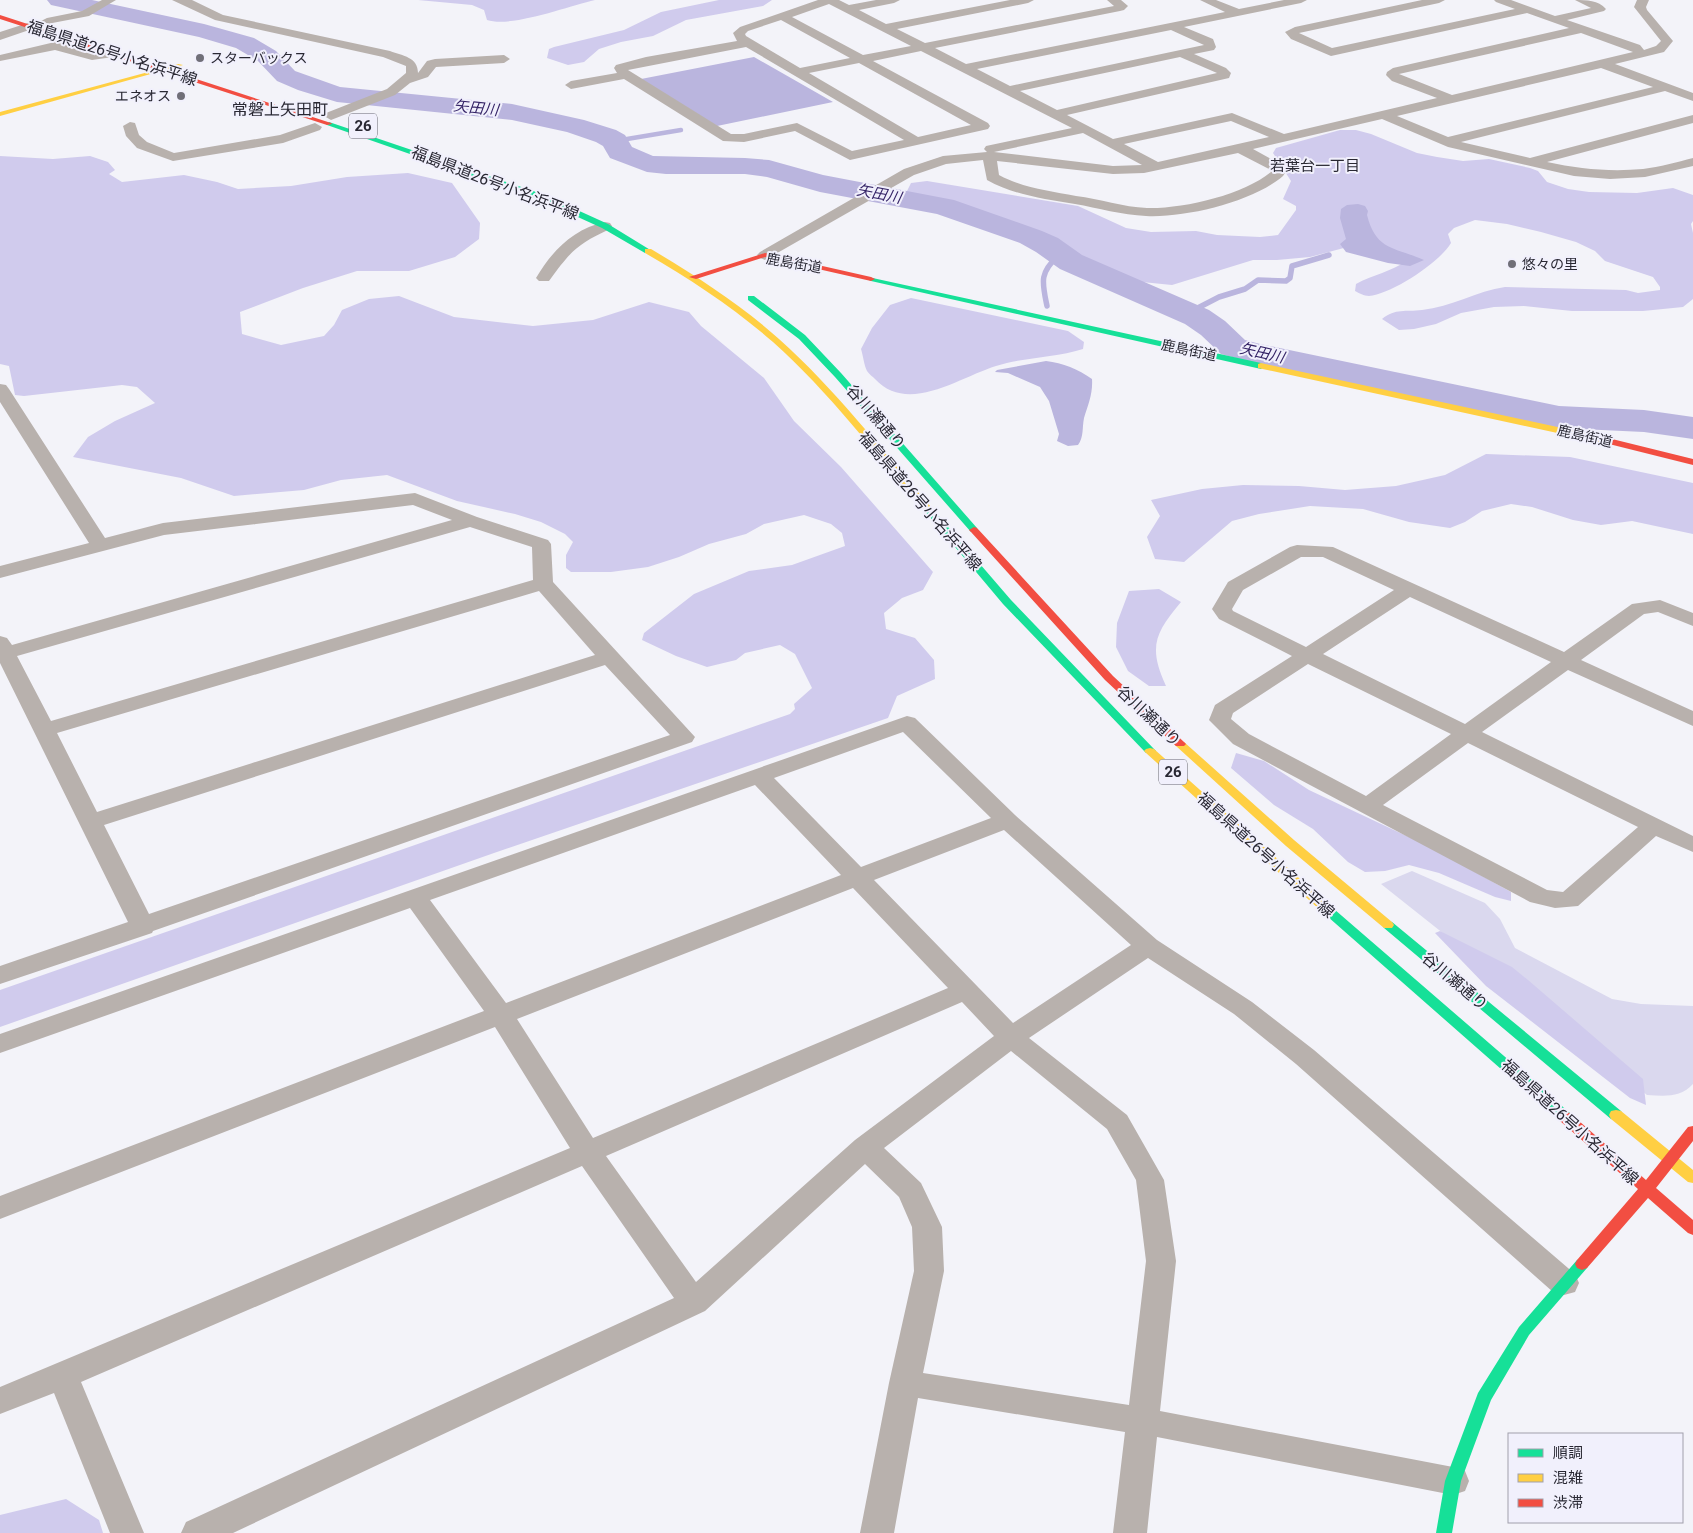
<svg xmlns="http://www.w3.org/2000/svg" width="1693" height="1533" viewBox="0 0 1693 1533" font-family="Roboto,'Noto Sans JP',sans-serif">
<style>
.green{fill:#dad8ee}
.forest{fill:#d0cbed}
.water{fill:#bab5de}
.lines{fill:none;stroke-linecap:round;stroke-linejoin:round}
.stream-far1{stroke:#bab5de;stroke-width:4.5}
.stream{stroke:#bab5de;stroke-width:5.5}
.river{fill:#bab5de;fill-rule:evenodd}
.street{fill:#b8b1ad;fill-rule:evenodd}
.fast{fill:#16e098;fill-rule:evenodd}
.slow{fill:#ffcf43;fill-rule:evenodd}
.jam{fill:#f24e42;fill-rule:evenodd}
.poi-dot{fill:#706f78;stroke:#f1f0fc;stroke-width:2}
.labels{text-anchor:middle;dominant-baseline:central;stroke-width:4;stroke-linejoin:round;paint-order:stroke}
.far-poi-label{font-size:14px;fill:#292833;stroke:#f1f0fc;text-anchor:start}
.far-street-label{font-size:14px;fill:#292833;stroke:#f1f0fc}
.far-water-label{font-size:15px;font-style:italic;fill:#352467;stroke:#f1f0fc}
.shield{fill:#f1f0fc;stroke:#65646f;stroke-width:1}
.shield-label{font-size:15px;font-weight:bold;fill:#292833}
.far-neighbourhood-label{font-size:15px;fill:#292833;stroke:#f1f0fc}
.street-label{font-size:16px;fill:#292833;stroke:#f1f0fc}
.far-quarter-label{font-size:16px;fill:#292833;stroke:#f1f0fc}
</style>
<rect width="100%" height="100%" fill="#f3f3f9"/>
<path class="green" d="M1412 871 1485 903 1500 919 1515 948 1612 999 1641 1004 1693 1006V1084C1680 1098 1665 1096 1647 1095L1381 884Z"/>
<path class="forest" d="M418 0H595C568 6 512 28 487 20L484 10 472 5Z
M719 0H772L763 6 686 20 653 36 621 42 599 49 584 62 568 65 547 58 549 49 554 47 624 30 661 12Z
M1340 130H1356L1371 134 1417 153 1437 157 1463 161 1489 159 1530 168 1538 171 1547 182 1568 189 1589 192 1637 193 1673 188 1693 195V221L1691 224 1693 233V299L1683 307 1643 311H1572L1524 306 1494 307 1461 313 1436 324 1414 329 1399 330 1382 319C1396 308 1405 312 1422 310 1451 307 1477 291 1505 287L1626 290 1638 293 1660 290V287L1653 277 1605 261 1595 251 1576 242 1541 232 1507 224 1475 220 1454 228 1448 234 1451 243C1440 262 1392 294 1369 296 1364 296 1359 293 1355 291L1356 284C1372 275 1393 271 1406 261L1355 245 1310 257 1277 260H1253L1172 285 1102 278 1082 273 999 227 947 210 906 193 911 183 927 181 1078 206 1126 228 1151 232 1196 231 1217 235 1260 237 1278 235 1296 210V206L1283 199 1291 181 1273 153 1276 148Z
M0 156 53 159 90 156 108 162 115 170 109 174 122 182 184 175 217 182 238 189 291 186 347 177 408 173 452 183 480 223 479 239 455 257 409 271H357L303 288 240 312 242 334 281 345 324 336 334 325 342 310 369 299 399 296 454 317 533 326 593 320 649 302 689 312 701 326 764 378 794 421 841 467 933 572 923 590 902 598 884 613 886 629 915 638 934 660 935 679 897 696 888 718 494 853 0 1027V990L790 714 795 709 794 704 812 688 795 654 780 645 745 653 736 660 707 667 676 656 642 640 644 633 694 594 749 571 792 565 845 546 842 533 831 524 804 515 764 524 746 534 709 544 679 557 648 567 611 572H571L566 568V555L573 542 565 534 541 522 515 514 457 501 387 475 341 480 304 490 234 496 181 478 73 457 88 437 115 421 155 403 137 387 122 385 24 396 15 395 9 366 0 364Z
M911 298 1068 331 1084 342 1083 349C1055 358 1024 357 996 366 960 377 908 415 875 379 873 377 869 374 867 371 864 365 863 355 861 349L872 328 890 305Z
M1486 454 1570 457 1693 483V534L1632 521 1601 525 1573 520 1532 507 1511 504 1482 511 1465 522 1450 528 1409 522 1363 509 1310 506 1259 514 1232 521 1184 562 1155 559 1147 537 1160 516 1151 500 1202 489 1243 485 1299 486 1345 490 1396 486 1445 475Z
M1159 589 1181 602C1155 633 1148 647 1166 686H1149L1128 671 1116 647 1117 623 1129 591Z
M1236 753 1264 761 1309 790 1430 847 1511 892V901L1495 897 1439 873 1409 865 1385 871 1365 872 1348 862 1313 829 1274 805 1231 768Z
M1440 931 1512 967 1528 980 1643 1079 1646 1105 1630 1098 1486 986 1435 933Z
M66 1499 99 1520 103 1533H0V1515Z"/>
<path class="water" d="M754 57 833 102 717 126 641 79Z
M1358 204 1365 206 1368 211 1367 215C1376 251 1395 247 1424 260L1410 266 1388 263 1346 252 1340 244 1346 239 1340 218 1341 209 1347 205Z
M1046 361C1063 363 1078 369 1092 379 1093 394 1088 405 1084 418 1082 428 1084 437 1078 445L1068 446 1057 441 1059 434 1049 401 1040 387 1008 373 995 372 997 370Z"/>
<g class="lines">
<path class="stream-far1" d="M615 141 681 130"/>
<path class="stream" d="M1047 306C1042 282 1039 273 1059 255
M1188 313 1219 297 1245 289 1258 280 1286 281 1290 278 1292 266 1329 255"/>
<path class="river" d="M47 0H92L204 24 254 38 276 51 295 71 340 87 512 104 584 120 616 130 625 135 632 147 653 156 745 158 769 160 823 175 954 200 1042 231 1058 238 1082 255 1209 310 1225 321 1245 340 1260 344 1559 406 1644 410 1693 417V439L1644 432 1559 428 1395 394 1243 360 1221 354 1201 335 1185 324 1060 269 1036 252 1020 243 937 214 820 192 767 177 745 174H666L647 172 610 158 603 146 596 142 567 132 512 120 337 102 298 90 277 81 258 61 236 48 199 37 51 5Z"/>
<path class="street" d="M102 0H116L89 16 47 24 41 21 47 18 82 11Z
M172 0H192L223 15 390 51C403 56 418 57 418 73L427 61 435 59 504 55 510 59 504 63 436 67 428 77 410 83 395 95 331 120 324 116 326 113 387 89 406 73V66L383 57 215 20Z
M818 0H839L849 5 876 0H900L894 3 859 10 886 24 1010 0H1034L1028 3 897 29 925 43 1114 6 1107 0H1121L1128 6 1124 10 1120 11 935 48 966 64 1225 12 1200 0H1216L1239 9 1284 0H1307L1301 3 1184 27 1213 39 1216 47 1214 50 1194 54 1226 68 1231 73 1229 78 1067 115 1113 139 1232 113 1284 134 1437 98 1392 81 1386 75 1387 72 1393 68 1569 28 1527 13 1331 56 1291 39 1285 32 1295 27 1422 0H1445L1439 3 1299 33 1332 48 1515 9 1496 2 1494 0H1511L1555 16 1591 8 1575 0C1587 0 1598 0 1606 9L1604 11 1567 20 1640 45 1644 50 1656 46 1661 41 1634 7 1637 0H1649L1646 7 1647 10 1673 41 1664 52 1615 64 1693 93V101L1665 91 1461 142 1530 158 1693 115V123L1547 162C1579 169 1610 172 1643 169 1660 167 1677 162 1693 158V166L1645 177 1610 179 1574 176 1448 147 1382 119 1253 149 1280 164 1285 173 1283 176C1253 202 1186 218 1146 216 1122 215 1098 208 1075 204 1044 199 1014 195 987 180L983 160 946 164 914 175 765 260 760 258 757 255 760 252 904 169 943 156 987 152 984 149 986 146 1072 128 921 51 873 61 988 123 990 126 988 129 850 160 795 131 744 142 723 141 624 79 571 89 565 85 571 81 617 73 614 68 616 65 646 57 737 41 733 33 740 27ZM829 4 911 46 863 55 792 17ZM781 20 850 58 800 68 746 36 745 34 748 31ZM1171 30 1204 45 1010 86 977 69ZM1581 33 1633 52 1452 95 1399 74ZM746 47 904 140 852 151 797 123 744 134H731L628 70ZM1180 57 1217 73 1057 110 1020 91ZM859 63 971 125 918 137 809 73ZM1601 68 1653 87 1448 137 1397 116ZM1231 121 1269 137 1158 162 1124 144ZM1083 133 1142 165 1113 166 994 152ZM1238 153 1269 169 1271 172C1243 195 1183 209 1147 208 1123 207 1100 199 1076 196 1049 191 1023 188 999 175L997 161 1113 174 1144 173Z
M31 22 37 26 35 28 0 40V32Z
M55 42 92 52 113 49 119 53 113 57 92 60 55 50 0 61V55Z
M130 122 135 123 139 135 147 142 174 153 280 135 315 123 322 127 320 130 283 143 173 161 137 148 126 136 123 126Z
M605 222 610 223 612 226 610 229C577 244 570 252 549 281H539L536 278C552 251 573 229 605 222Z
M0 384 6 385 9 389 105 538 163 523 415 493 477 517 548 540 551 544 553 582 695 737 692 742 153 931 152 933 0 984V966L128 922 0 663V636L7 638 12 645 452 520 413 505 164 535 0 578V566L89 543 0 402ZM470 527 532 547 533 580 51 721 17 656ZM539 591 595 655 97 812 57 733ZM605 665 670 735 149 914 104 825Z
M1297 545 1333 547 1564 652 1632 604 1660 600 1693 613V626L1658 612 1644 614 1581 660 1693 711V726L1568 670 1482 732 1693 836V852L1656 836 1578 906 1555 908 1530 902 1233 744 1209 720 1215 705 1292 656 1219 619 1212 609 1228 582 1290 547ZM1301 557H1323L1394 590 1306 647 1233 611 1232 609 1243 590ZM1410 597 1551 662 1465 724 1323 654ZM1308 664 1451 734 1366 796 1249 734 1231 719 1233 713ZM1468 743 1638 827 1563 892 1547 890 1383 805Z
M907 716 915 718 1015 815 1157 940 1252 1002 1314 1050 1575 1274 1579 1283 1575 1292 1564 1295 1553 1292 1296 1064 1234 1014 1148 958 1029 1038 1127 1115 1164 1180 1176 1261 1160 1411 1453 1467 1465 1471 1469 1481 1465 1491 1453 1495 1157 1437 1147 1533H1113L1125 1432 918 1398 894 1533H860L889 1383 914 1271 912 1227 899 1197 865 1164 705 1311 233 1533H181L186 1522 674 1298 582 1166 81 1382 144 1533H110L54 1393 0 1414V1387L570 1148 495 1027 0 1219V1196L484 1011 410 908 0 1053V1034ZM903 732 991 818 861 867 774 778ZM755 785 841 875 506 1003 430 900ZM1004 830 1131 945 1013 1023 874 880ZM853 888 948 988 593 1138 517 1019ZM962 1002 994 1036 855 1140 696 1282 606 1156ZM1011 1051 1107 1129 1136 1180 1146 1261 1129 1405 923 1373 944 1271 942 1227 921 1183 884 1148Z"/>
<path class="fast" d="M329 122 542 194 608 224 652 251 645 253 602 228 536 198 327 125 326 124Z
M868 277 1261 363 1265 366 1261 369 871 281 867 279Z
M748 296H754L805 335 841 373 977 528V532H971L835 377 799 339 748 300Z
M927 505 930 506 1011 600 1154 749 1156 751 1154 753H1146L1003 604 924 510 922 508Z
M1323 902 1327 903 1570 1113 1572 1117 1570 1121 1565 1122 1560 1121 1319 909 1317 906 1319 903Z
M1388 921 1392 922 1621 1111 1623 1115 1621 1119 1616 1120 1611 1119 1384 928 1382 925 1384 922Z
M1582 1258 1587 1260 1589 1264 1587 1268 1529 1335 1491 1400 1461 1481 1452 1533H1436L1445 1481 1478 1393 1519 1327 1577 1260Z"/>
<path class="slow" d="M178 64 183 65 0 116V112Z
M645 249H651C696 276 740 304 779 339 835 389 881 449 930 506V510H924C875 453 829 392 773 342 734 308 690 279 645 253Z
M1261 363 1608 438 1612 441 1608 444 1258 368V364Z
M1180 741 1184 742 1294 840 1392 922 1394 925 1392 928H1384L1286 846 1176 746 1174 744Z
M1150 748 1154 749 1327 903 1329 906 1327 909H1319L1146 753 1144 751 1146 749Z
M1616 1110 1621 1111 1693 1170V1183L1688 1182 1611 1119 1609 1115 1611 1111Z"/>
<path class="jam" d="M0 15 331 123 332 124 327 125 0 19Z
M765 253 871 277 875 279 871 281 765 257 696 279 689 277Z
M1608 438 1693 459V465L1605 443V439Z
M974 527 977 528 1113 676 1184 742 1186 744 1184 746H1176L1105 680 971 532 969 530Z
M1565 1112 1570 1113 1646 1180 1688 1127 1693 1126V1141L1656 1188 1693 1220V1235L1688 1233 1648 1198 1587 1268 1582 1270 1577 1268 1575 1264 1577 1260 1638 1189 1560 1121 1558 1117 1560 1113Z"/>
</g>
<g class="poi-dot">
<circle cx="200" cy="58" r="5"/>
<circle cx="181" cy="96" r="5"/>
<circle cx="1512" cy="264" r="5"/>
</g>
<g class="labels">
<g class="far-poi-label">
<text x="210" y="58">スターバックス</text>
<text x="171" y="96" text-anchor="end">エネオス</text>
<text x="1522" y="264">悠々の里</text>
</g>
<g class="far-street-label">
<text transform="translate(794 263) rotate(10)">鹿島街道</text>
<text transform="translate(1189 350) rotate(12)">鹿島街道</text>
<text transform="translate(1585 436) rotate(13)">鹿島街道</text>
</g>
<g class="far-water-label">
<text transform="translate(476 108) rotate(6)">矢田川</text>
<text transform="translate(879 194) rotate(11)">矢田川</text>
<text transform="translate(1262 353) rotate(13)">矢田川</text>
</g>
<g class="shield">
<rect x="349" y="113.5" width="28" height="25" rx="4"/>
<rect x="1159" y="759.5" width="28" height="25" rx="4"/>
</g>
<g class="shield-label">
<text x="363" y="126">26</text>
<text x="1173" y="772">26</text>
</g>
<g class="far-neighbourhood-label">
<text x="1315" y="166">若葉台一丁目</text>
</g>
<g class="street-label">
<text transform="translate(112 53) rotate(18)">福島県道26号小名浜平線</text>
<text transform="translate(495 183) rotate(21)">福島県道26号小名浜平線</text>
<text transform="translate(876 417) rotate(49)">谷川瀬通り</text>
<text transform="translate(920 501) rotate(49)">福島県道26号小名浜平線</text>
<text transform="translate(1149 716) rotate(43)">谷川瀬通り</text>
<text transform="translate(1266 855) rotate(42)">福島県道26号小名浜平線</text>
<text transform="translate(1455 981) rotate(40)">谷川瀬通り</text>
<text transform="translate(1570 1122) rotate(42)">福島県道26号小名浜平線</text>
</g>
<g class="far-quarter-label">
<text x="280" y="109">常磐上矢田町</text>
</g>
</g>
<rect x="1508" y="1433" width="175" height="90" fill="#f1f0fc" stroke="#a1a0ac"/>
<rect x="1518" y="1449" width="25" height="8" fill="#16e098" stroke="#a1a0ac"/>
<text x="1553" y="1458" font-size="15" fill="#292833">順調</text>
<rect x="1518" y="1474" width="25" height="8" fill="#ffcf43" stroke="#a1a0ac"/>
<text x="1553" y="1483" font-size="15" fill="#292833">混雑</text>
<rect x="1518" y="1499" width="25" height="8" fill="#f24e42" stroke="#a1a0ac"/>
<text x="1553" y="1508" font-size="15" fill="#292833">渋滞</text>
</svg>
